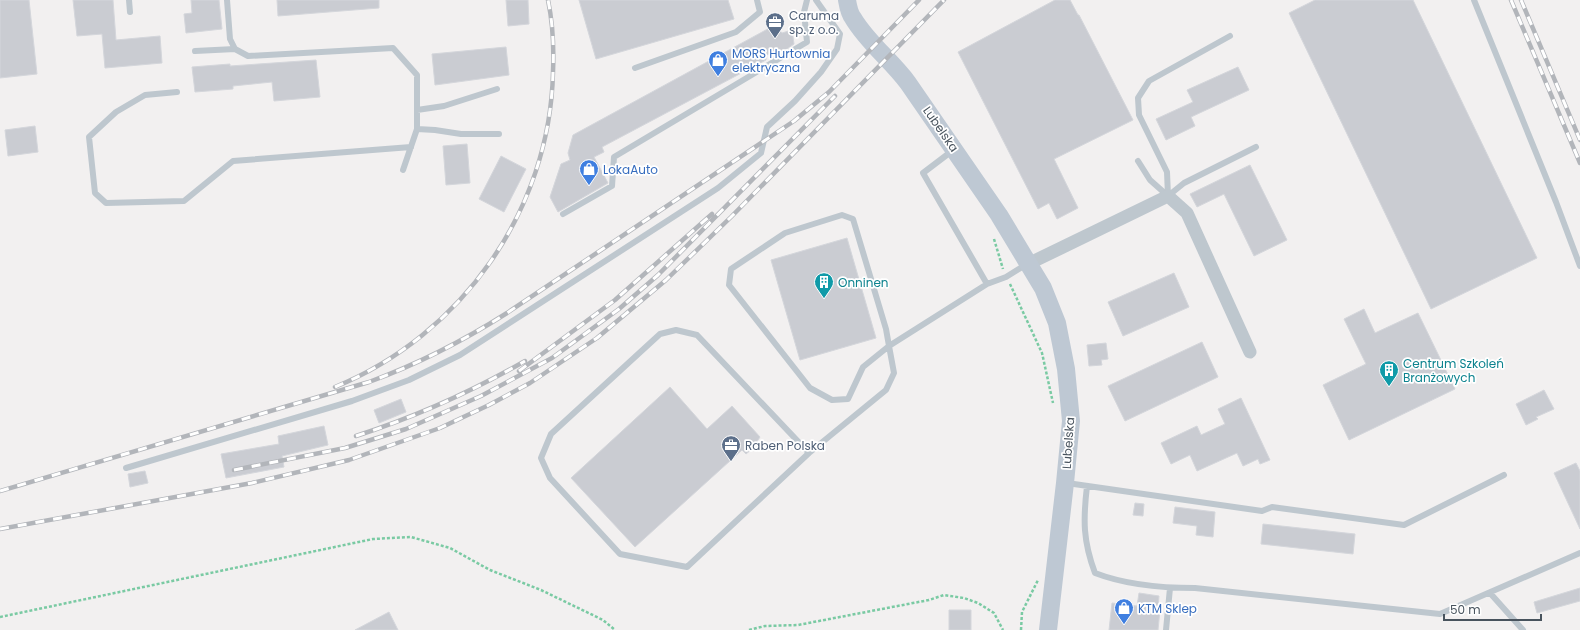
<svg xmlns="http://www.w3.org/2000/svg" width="1580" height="630" viewBox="0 0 1580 630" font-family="Poppins,sans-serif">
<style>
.building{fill:#caccd2;stroke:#d4d6db}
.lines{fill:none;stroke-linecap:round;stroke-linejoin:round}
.path{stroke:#7acaa3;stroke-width:2.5;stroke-dasharray:3 2;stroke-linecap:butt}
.lane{stroke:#bec7ce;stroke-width:6}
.street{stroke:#bec7ce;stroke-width:13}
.secondary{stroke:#bec8d3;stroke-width:18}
.rail-casing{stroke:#b2b5ba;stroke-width:4.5}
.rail{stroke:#fff;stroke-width:3;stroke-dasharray:9;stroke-linecap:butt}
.labels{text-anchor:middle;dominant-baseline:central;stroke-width:3.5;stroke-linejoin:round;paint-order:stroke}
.service-label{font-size:12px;fill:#4e5e75;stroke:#fff;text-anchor:start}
.shop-label{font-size:12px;fill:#366cbe;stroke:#fff;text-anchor:start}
.street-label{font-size:12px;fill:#48535d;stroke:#fff}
.culture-label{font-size:12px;fill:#0d838f;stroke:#fff;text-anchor:start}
</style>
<rect width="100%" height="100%" fill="#f2f0f0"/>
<path class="building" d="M0 0H29L37 74 0 78Z
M73 0H113L116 40 160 36 162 63 105 68 102 34 77 36Z
M191 0H219L222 29 186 33 184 14 192 13Z
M277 0H379V8L278 16Z
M506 0H528L529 24 508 26Z
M579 0H728L734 19 596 59Z
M1055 0H1070L1078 15H1079L1133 120 1054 159 1078 208 1057 219 1049 203 1038 209 958 52Z
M1315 0H1413L1537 258 1431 309 1289 13Z
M775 25 782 33 792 30 794 44 787 49 766 55V60L602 147 604 152 594 157 608 183 558 212 550 197 561 164 570 160 568 153 573 135Z
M506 47 509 75 435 85 432 54Z
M316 60 320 97 274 101 272 82 233 86V89L195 92 192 67 230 64V66Z
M1238 67 1249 90 1191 117 1195 126 1166 140 1156 119 1193 102 1187 90Z
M35 126 38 152 8 156 5 130Z
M467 144 470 183 446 185 443 146Z
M501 156 526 169 504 212 479 199Z
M1250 165 1287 240 1254 256 1224 194 1197 207 1190 194Z
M847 238 876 338 800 360 771 260Z
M1174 273 1189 307 1123 336 1108 302Z
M1364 309 1375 333 1418 313 1455 389 1349 440 1323 385 1366 364 1344 319Z
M1202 342 1218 377 1125 421 1108 386Z
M1106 343 1108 359 1101 360 1102 365 1089 366 1087 345Z
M670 387 707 429 732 406 760 437 752 449 746 454 742 450 635 547 571 478Z
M1544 390 1554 409 1536 417 1538 419 1526 425 1516 404Z
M1241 398 1270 460 1260 464 1258 459 1243 466 1237 453 1197 471 1190 455 1171 464 1161 443 1197 426 1201 435 1225 424 1218 409Z
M401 399 406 412 379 423 374 410Z
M324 426 328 445 282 456 284 467 226 478 221 454 279 444 278 436Z
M1576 463 1580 471V529L1554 473Z
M145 471 148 483 130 487 128 474Z
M1135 503 1144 504 1143 516 1133 515Z
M1175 507 1215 512 1213 537 1196 535 1197 526 1173 523Z
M1263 524 1355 534 1353 554 1261 544Z
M1580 588V601L1537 613 1534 602Z
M1139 593 1159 596 1158 609 1160 610 1158 630H1109L1112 603 1137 606Z
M949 610H971V630H949Z
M389 612 398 630H355Z"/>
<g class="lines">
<path class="path" d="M994 239 1003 269
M1010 284 1042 353 1053 403
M0 617 373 539 411 537 450 548 490 570 541 590 603 620 615 630
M749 630 765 626 798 625 929 600 944 595 964 598 978 603 994 613 1003 630
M1021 630 1022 612 1038 580"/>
<path class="lane" d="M129 0 130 12
M227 0 230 39 235 49 248 56 393 48 417 75V129L403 170
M1474 0 1556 202 1580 266
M195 51 235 49
M635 68 736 32 760 12 757 0
M177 92 145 95 116 112 89 137 95 193 106 203 184 201 233 161 411 147
M417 110 444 106 497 89
M417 129 435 130 461 134H499
M952 151 923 173 987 284
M1138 161 1150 180 1168 196 1167 172 1139 115 1138 98 1149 81 1230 36
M1168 196 1184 183 1256 147
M563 214 612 186 614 157 807 42 804 12 807 0
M842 215 853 219 886 329 889 346 863 367 848 399 832 400 810 388 729 285 731 269 785 233Z
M809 453 687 567 620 554 550 478 541 458 551 434 660 334 676 330 697 335 809 453 886 390 894 373 889 346 987 284 1006 277 1027 264
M126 468 352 401 409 380 460 355 718 188 761 153 767 127 795 101 821 72 837 49 840 34 816 0
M1067 483 1262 511 1272 507 1404 525 1504 475
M1087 486C1083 520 1083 541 1095 573 1126 585 1162 588 1195 588L1440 614 1580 553
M1490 593 1523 630
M1166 630 1170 588"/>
<path class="street" d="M1028 264 1168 196 1187 213 1250 352"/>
<path class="secondary" d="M847 0C848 6 849 13 853 18 867 42 891 60 908 83L999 215 1043 288 1057 323 1066 369 1071 421 1065 483 1048 630"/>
<g class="rail-casing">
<path id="rail" d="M1511 0 1580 163
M1521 0 1580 140
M519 371 615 300 712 214
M335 387C462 335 550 210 553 72 554 48 553 24 548 0
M356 436C415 417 471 392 525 361
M234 470 345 448 406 429 481 396 552 358 619 309 658 275 835 96
M0 491 369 382C418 364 463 341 507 313L794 121 829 92 919 0
M0 529 252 483 349 460 440 428 489 405 530 383 597 338 666 280 731 217 944 0"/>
</g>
<use href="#rail" class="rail"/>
</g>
<defs>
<g id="office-pin" transform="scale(1)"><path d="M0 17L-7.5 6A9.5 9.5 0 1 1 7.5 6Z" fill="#5c6f8a" stroke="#fff"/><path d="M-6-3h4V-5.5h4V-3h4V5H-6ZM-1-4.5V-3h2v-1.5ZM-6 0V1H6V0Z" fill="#fff"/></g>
<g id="shop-pin" transform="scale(1)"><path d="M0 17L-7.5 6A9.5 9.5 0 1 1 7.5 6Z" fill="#3f7fe0" stroke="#fff"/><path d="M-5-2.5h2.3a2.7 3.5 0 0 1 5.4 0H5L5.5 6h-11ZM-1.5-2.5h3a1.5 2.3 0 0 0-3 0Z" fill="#fff"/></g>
<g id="building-pin" transform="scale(1)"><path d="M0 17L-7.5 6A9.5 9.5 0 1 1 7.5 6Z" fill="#0f9aa8" stroke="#fff"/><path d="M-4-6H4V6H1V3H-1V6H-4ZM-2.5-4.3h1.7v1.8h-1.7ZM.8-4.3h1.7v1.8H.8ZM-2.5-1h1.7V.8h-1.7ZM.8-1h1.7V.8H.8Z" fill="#fff"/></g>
</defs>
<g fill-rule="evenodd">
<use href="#office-pin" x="775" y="22"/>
<use href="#shop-pin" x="718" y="60"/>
<use href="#shop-pin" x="589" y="169"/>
<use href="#building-pin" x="824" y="282"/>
<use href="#building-pin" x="1389" y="370"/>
<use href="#office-pin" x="731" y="445"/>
<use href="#shop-pin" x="1124" y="608"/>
</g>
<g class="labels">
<g class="service-label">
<text x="789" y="15">Caruma<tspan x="789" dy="14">sp. z o.o.</tspan></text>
<text x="745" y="445">Raben Polska</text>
</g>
<g class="shop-label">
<text x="732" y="53">MORS Hurtownia<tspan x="732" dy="14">elektryczna</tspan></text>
<text x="603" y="169">LokaAuto</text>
<text x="1138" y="608">KTM Sklep</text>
</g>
<g class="street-label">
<text transform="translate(941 129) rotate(55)">Lubelska</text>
<text transform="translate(1068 443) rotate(-86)">Lubelska</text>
</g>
<g class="culture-label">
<text x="838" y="282">Onninen</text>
<text x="1403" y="363">Centrum Szkoleń<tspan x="1403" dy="14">Branżowych</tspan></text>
</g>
</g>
<path d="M1444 614v6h97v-6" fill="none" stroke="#48535d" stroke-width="2"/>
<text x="1450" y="614" font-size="12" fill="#48535d" stroke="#ffffff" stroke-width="3" paint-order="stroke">50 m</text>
</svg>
